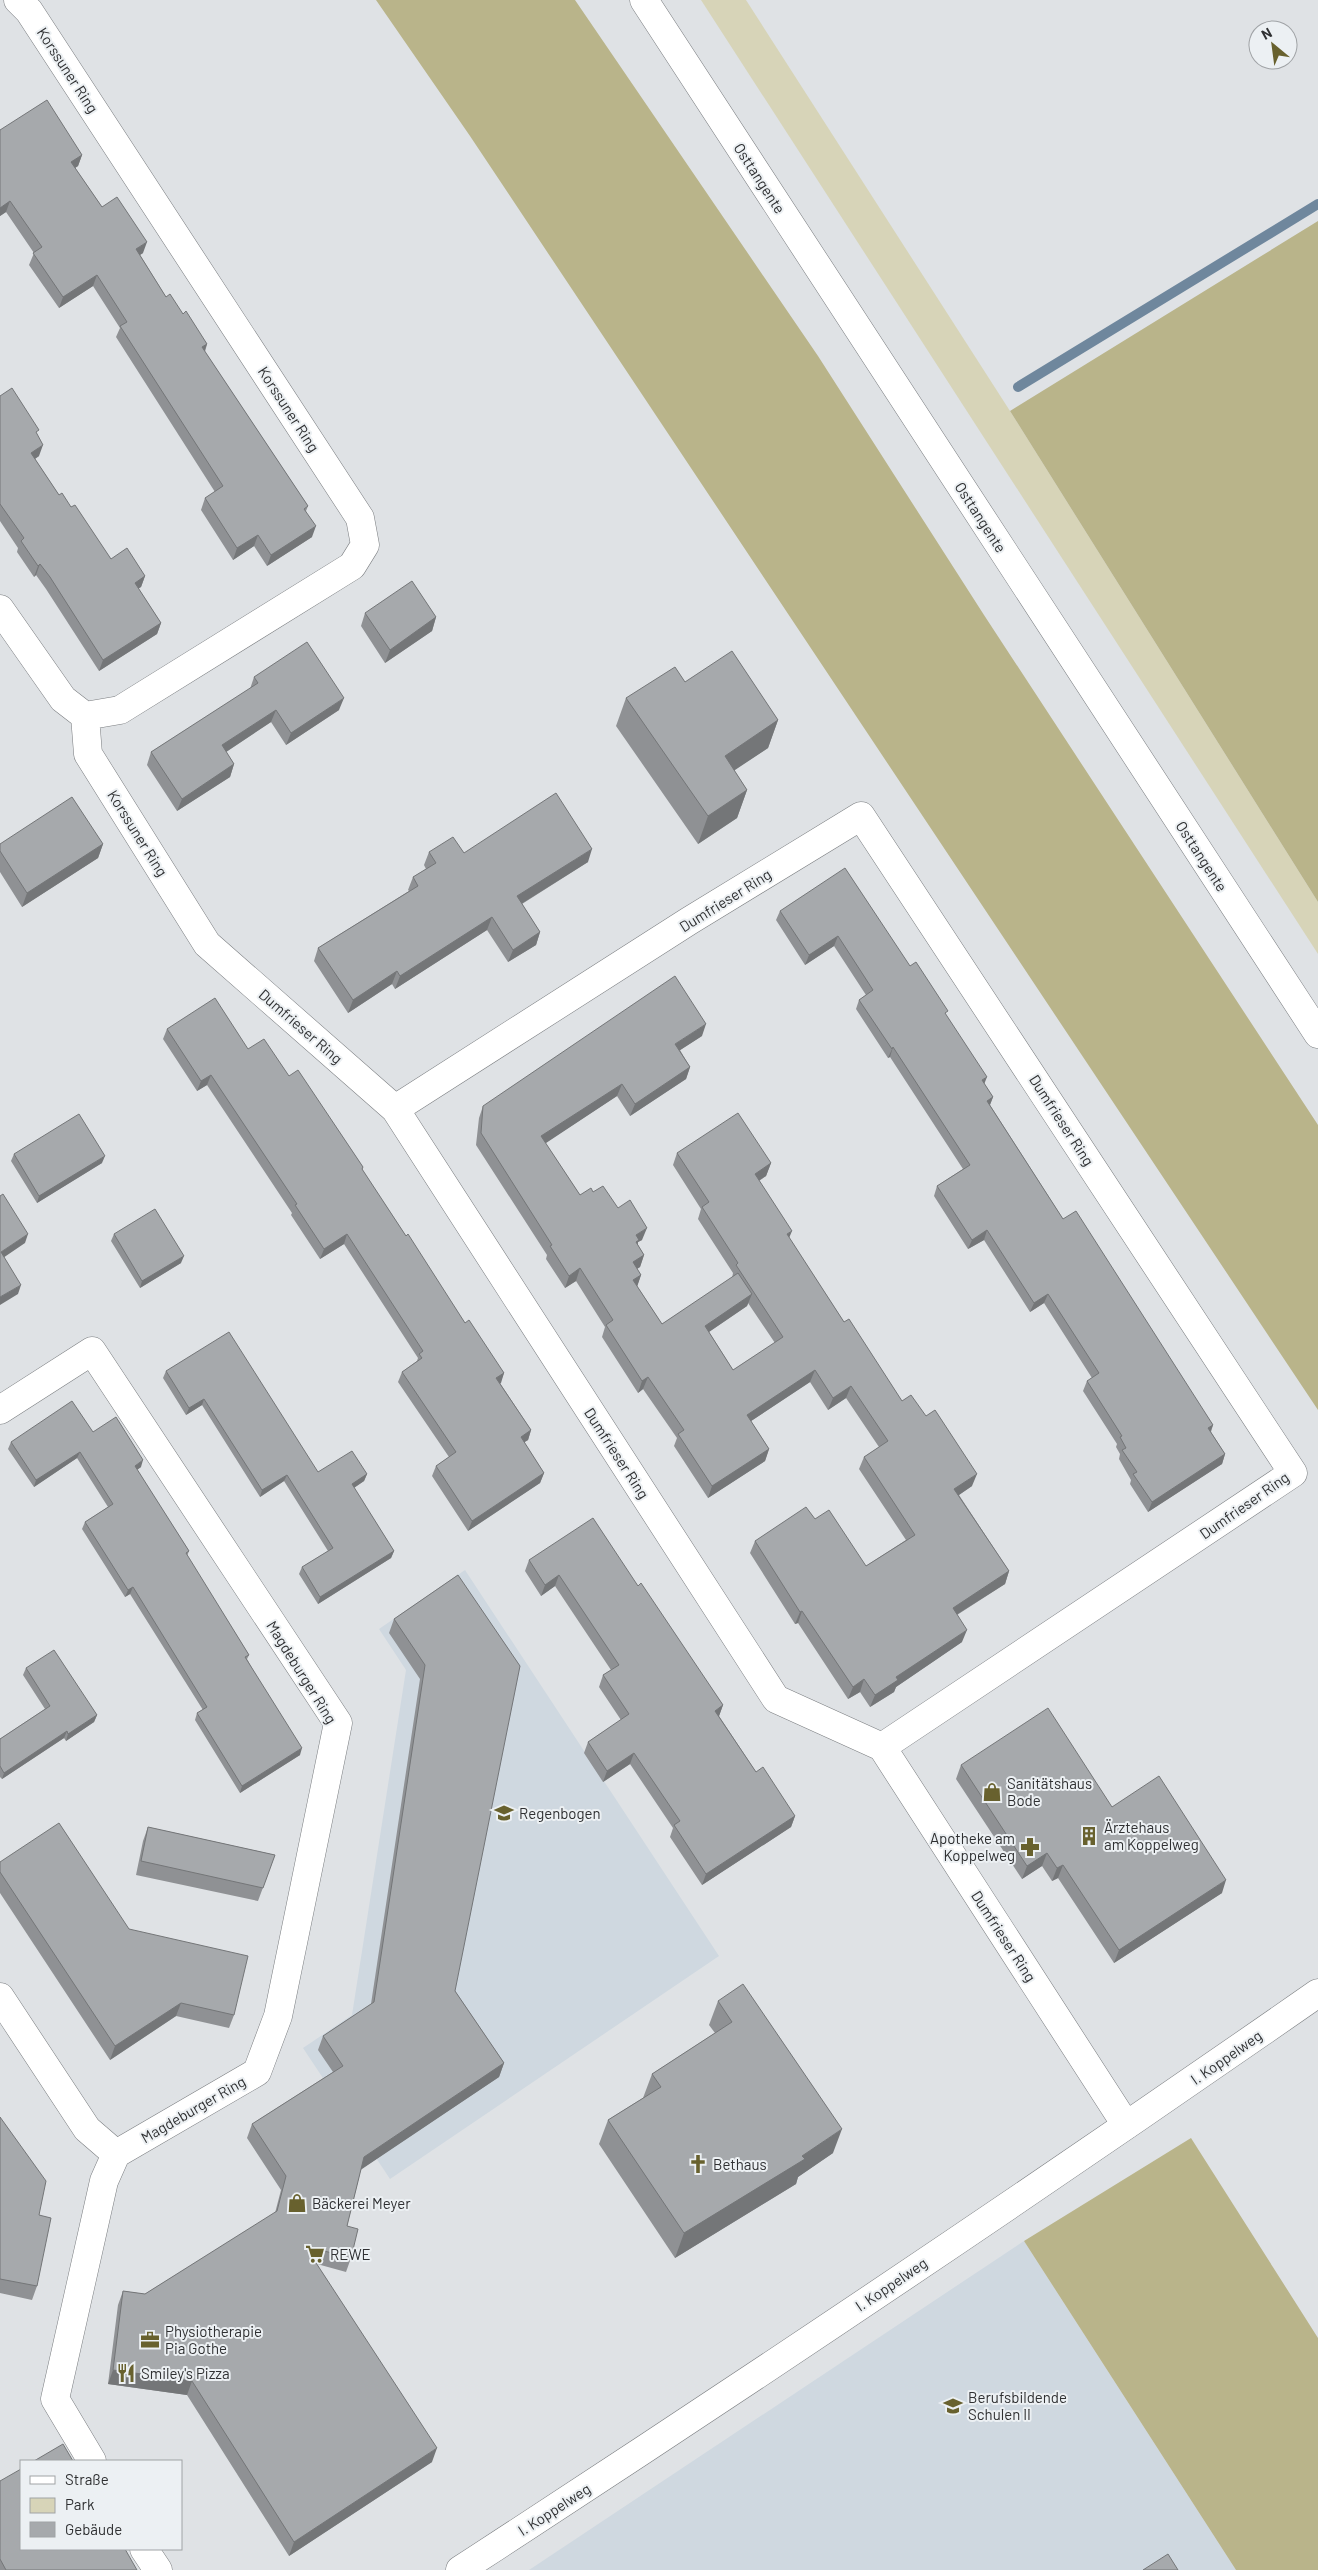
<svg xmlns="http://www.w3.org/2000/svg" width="1318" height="2570" viewBox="0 0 1318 2570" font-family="Barlow,sans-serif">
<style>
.built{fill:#cfd8e0}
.green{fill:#d7d4b8}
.forest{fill:#b9b48a}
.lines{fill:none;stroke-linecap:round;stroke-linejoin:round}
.stream{stroke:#6f879d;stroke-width:10}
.minor-casing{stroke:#7b7e81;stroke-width:29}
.tertiary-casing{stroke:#7b7e81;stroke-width:29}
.secondary-casing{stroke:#7b7e81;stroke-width:29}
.minor{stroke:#fff;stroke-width:28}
.tertiary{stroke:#fff;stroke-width:28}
.secondary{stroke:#fff;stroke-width:28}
.wall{fill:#8f9194;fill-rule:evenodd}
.shaded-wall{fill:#747678}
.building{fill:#a6a9ac;stroke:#747678}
.labels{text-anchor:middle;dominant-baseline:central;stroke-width:4;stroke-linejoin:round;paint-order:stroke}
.street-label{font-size:15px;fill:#2f3032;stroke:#ecf0f3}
.poi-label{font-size:15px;fill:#2f3032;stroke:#ecf0f3;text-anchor:start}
</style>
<rect width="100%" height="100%" fill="#dfe2e5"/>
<path class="built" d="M465 1570 719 1956 390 2179 303 2048 352 2015 406 1670 379 1629Z
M1024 2241 1236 2570H529Z"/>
<path class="green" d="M701 0H746L1010 411 1318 902V954Z"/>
<path class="forest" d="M376 0H575L818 356 984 615 1318 1125V1410L470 136Z
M1318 221V902L1010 411Z
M1191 2138 1318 2338V2570H1236L1024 2241Z"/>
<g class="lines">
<path class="stream" d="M1018 387 1318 204"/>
<g class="minor-casing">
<path id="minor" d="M18 0 29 11 360 518 365 545 352 566 120 710 85 716
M0 609 63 699 85 716 88 754 207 944 395 1109 776 1699 882 1747 1126 2125
M395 1109 689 921 861 816 1293 1473 882 1747
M0 1410 92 1351 338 1723 278 2016 257 2072 116 2154 104 2181 55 2399 92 2461
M0 1997 87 2129 116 2154
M144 2549 158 2570"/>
</g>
<g class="tertiary-casing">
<path id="tertiary" d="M460 2570C749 2382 1035 2190 1318 1993"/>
</g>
<g class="secondary-casing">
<path id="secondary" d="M644 0 1318 1034"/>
</g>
<use href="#minor" class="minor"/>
<use href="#tertiary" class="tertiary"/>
<use href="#secondary" class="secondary"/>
</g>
<path class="wall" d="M0 130 82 155 78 166 75 168 102 207 143 253 140 255 166 297 183 314 207 344 205 352 308 506 306 511 312 537 267 566 254 546 233 560 201 510 205 498 215 492 116 337 120 328 93 286 59 308 29 265 34 253 6 212 0 216Z
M0 396 37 434 39 456 35 459 59 495 71 507 111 559 145 576 141 587 138 588 161 623 157 634 99 671 46 589 36 575 34 577 17 552 18 548 0 521Z
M365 613 436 617 432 631 385 663 361 626Z
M254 677 339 710 286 745 271 722 226 752 234 764 230 777 177 811 147 765 151 752 250 689Z
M685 682 778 720 768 748 734 770 747 790 737 818 698 844 616 726 626 698Z
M0 844H103L98 858 22 907 0 872Z
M429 852 464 853 588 862 522 904 540 932 536 945 508 962 487 930 395 989 392 984 348 1013 314 961 318 948 409 891 408 890 413 877 426 869 424 865Z
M780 911 910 966 946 1016 984 1084 993 1097 990 1105 1063 1219 1213 1425 1211 1432 1225 1454 1222 1464 1148 1512 1130 1484 1131 1480 1119 1459 1120 1454 1116 1447 1117 1444 1083 1391 1087 1381 1092 1378 1044 1303 1030 1312 984 1240 968 1249 934 1196 937 1186 963 1169 890 1057 888 1058 856 1009 859 1000 866 995 834 946 805 965 776 920Z
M167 1029 248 1049 289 1076 363 1167 362 1170 406 1236 465 1323 504 1373 500 1383 531 1430 528 1440 524 1442 544 1473 540 1483 468 1531 432 1476 436 1466 449 1457 398 1382 402 1372 417 1361 418 1358 344 1244 320 1259 291 1215 292 1213 207 1085 197 1091 163 1039Z
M702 1036 680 1050 690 1067 686 1079 630 1116 617 1096 545 1143 580 1195 593 1192 618 1208 642 1240 638 1242V1245L644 1255 640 1267 637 1269 641 1275 637 1286 662 1324 732 1278 733 1273 698 1219 701 1209 673 1165 677 1153 771 1163 766 1176 759 1181 789 1238 844 1322 902 1401 972 1486 959 1495 1009 1571 1005 1584 957 1615 962 1642 896 1687 894 1692 870 1707 860 1692 848 1699 798 1623 795 1624 750 1553 755 1541 815 1519 866 1566 906 1540 859 1469 864 1457 879 1447 846 1398 828 1410 810 1382 751 1421 769 1449 765 1461 708 1498 674 1446 677 1438 643 1389 638 1393 602 1337 605 1327 576 1281 565 1288 546 1259 547 1255 476 1145 479 1118 483 1106ZM748 1303 775 1343 733 1370 709 1332 747 1306Z
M14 1154 102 1163 37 1203 11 1161Z
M114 1234 181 1263 140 1288 111 1241Z
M166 1371 318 1472 367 1474 364 1481 354 1488 394 1551 391 1558 318 1604 299 1574 302 1567 328 1551 284 1481 260 1497 202 1405 186 1415 163 1378Z
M93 1432 141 1467 137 1470 189 1551 187 1556 249 1655 247 1659 300 1755 240 1793 195 1720 197 1713 203 1710 130 1594 125 1597 82 1529 85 1522 108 1507 77 1458 34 1487 8 1449 11 1442Z
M529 1560 638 1586 723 1705 719 1716 756 1772 795 1816 791 1827 702 1885 670 1837 673 1828 630 1764 603 1782 584 1753 588 1742 621 1720 599 1687 603 1675 611 1670 555 1586 541 1596 525 1571Z
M458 1575 455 1991 504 2063 499 2077 361 2169 347 2226 351 2258 346 2272 317 2264 432 2462 289 2556 187 2395 108 2384 118 2305 123 2291 145 2294 275 2213 281 2190 247 2138 252 2124 333 2072 318 2050 323 2036 371 2004 420 1679 389 1633 394 1619Z
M26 1668 97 1715 94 1722 66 1741 64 1738 2 1779 0 1777V1739L45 1709 23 1675Z
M961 1765 1112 1807 1222 1893 1114 1963 1058 1878 1052 1881 1042 1866 1022 1879 956 1779Z
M148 1827 275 1855 258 1901 136 1875 143 1841Z
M0 1862 129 1929 234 2015 229 2028 176 2016 110 2060 0 1893Z
M718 2001 833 2153 798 2177 796 2184 675 2258 599 2144 608 2120 643 2098 652 2074 715 2033 709 2025Z
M0 2117 39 2215 37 2286 32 2300 0 2293Z
M0 2481 137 2570H0Z"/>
<path class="shaded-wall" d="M82 155 78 166 67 173 71 162Z
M10 201 6 212 0 216V208Z
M147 242 143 253 132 260 136 249Z
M97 275 93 286 59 308 63 297Z
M207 344 203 355 202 347Z
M43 445 39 456 27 464 31 453Z
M316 526 312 537 267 566 271 555Z
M258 535 254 546 233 560 237 548Z
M40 564 36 575 34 577 38 566Z
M145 576 141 587 130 594 135 583Z
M436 617 432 631 385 663 390 650Z
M161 623 157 634 99 671 103 660Z
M344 698 339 710 286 745 291 733Z
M276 710 271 722 217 758 222 745Z
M778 720 768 748 714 784 725 756Z
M234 764 230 777 177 811 182 799Z
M747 790 737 818 698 844 708 816Z
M103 844 98 858 22 907 27 893Z
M592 849 588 862 513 909 517 896Z
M492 917 487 930 395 989 400 976Z
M540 932 536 945 508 962 513 950Z
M838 936 834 946 805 965 809 955Z
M397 971 392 984 348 1013 353 1000Z
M706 1024 702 1036 671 1056 675 1044Z
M893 1047 890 1057 888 1058 892 1049Z
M690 1067 686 1079 630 1116 635 1104Z
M211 1075 207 1085 197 1091 201 1081Z
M987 1077 983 1087 982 1080Z
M622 1084 617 1096 537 1149 541 1136Z
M993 1097 989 1107 987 1101Z
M105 1156 102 1163 37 1203 39 1196Z
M771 1163 766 1176 750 1186 755 1174Z
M647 1228 642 1240 638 1242 635 1253 636 1235Z
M987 1230 984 1240 968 1249 972 1240Z
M792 1231 787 1243V1234Z
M28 1234 25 1243 0 1260 1 1252Z
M347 1234 344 1244 320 1259 324 1249Z
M644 1255 640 1267 628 1274 633 1262Z
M184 1256 181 1263 140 1288 142 1281Z
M580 1268 576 1281 565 1288 569 1276Z
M641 1275 637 1287 633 1280Z
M21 1285 18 1294 0 1305V1297Z
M752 1294 747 1306 700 1338 705 1326Z
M1048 1294 1044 1303 1030 1312 1034 1303Z
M815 1370 810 1382 742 1427 747 1415Z
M504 1373 501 1383 493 1388 496 1378Z
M648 1377 643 1389 638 1393 642 1381Z
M851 1386 846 1398 828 1410 833 1398Z
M204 1399 202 1405 186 1415 189 1408Z
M1213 1425 1209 1435 1208 1428Z
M531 1430 528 1440 517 1447 521 1437Z
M769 1449 765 1461 708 1498 712 1486Z
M80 1452 77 1458 34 1487 36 1480Z
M1225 1454 1222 1464 1148 1512 1152 1502Z
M143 1460 141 1467 132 1473 135 1466Z
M544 1473 540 1483 468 1531 472 1521Z
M367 1474 364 1481 349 1491 352 1484Z
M977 1474 972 1486 950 1501 954 1489Z
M287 1475 284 1481 260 1497 262 1490Z
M394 1551 391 1558 318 1604 320 1597Z
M1009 1571 1005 1584 948 1620 953 1608Z
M559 1575 555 1586 541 1596 545 1585Z
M133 1587 130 1594 125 1597 128 1590Z
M802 1611 798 1623 795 1624 800 1612Z
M967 1630 962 1642 896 1687 894 1692 870 1707 875 1695 896 1677Z
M864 1679 860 1692 848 1699 853 1687Z
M723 1705 719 1716 711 1722 715 1711Z
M97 1715 94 1722 66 1741 68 1734Z
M67 1731 64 1738 2 1779 4 1773Z
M302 1748 300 1755 240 1793 242 1786Z
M634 1753 630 1764 603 1782 607 1771Z
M795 1816 791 1827 702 1885 706 1874Z
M1047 1853 1042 1866 1022 1879 1027 1866Z
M1063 1865 1058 1878 1052 1881 1057 1868Z
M1226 1880 1222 1893 1114 1963 1119 1950Z
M181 2003 176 2016 110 2060 115 2046Z
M504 2063 499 2077 359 2171 364 2157Z
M842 2129 833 2153 798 2177 796 2184 675 2258 684 2233 802 2156Z
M113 2370 192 2381 187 2395 108 2384Z
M437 2448 432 2462 289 2556 294 2542Z"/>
<path class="building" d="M47 100 82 155 71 162 102 207 117 197 147 242 136 249 166 297 170 294 183 314 186 311 207 344 202 347 308 506 304 509 316 526 271 555 258 535 237 548 205 498 223 486 120 326 127 322 97 275 63 297 33 253 42 247 10 201 0 208V130Z
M12 388 39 430 36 432 43 445 31 453 59 495 62 493 71 507 75 505 111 559 127 548 145 576 135 583 161 623 103 660 50 577 40 564 38 566 21 541 24 538 0 504V396Z
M412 581 436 617 390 650 365 613Z
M307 642 344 698 291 733 276 710 222 745 234 764 182 799 151 752 258 683 254 677Z
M732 651 778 720 725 756 747 790 708 816 626 698 675 667 685 682Z
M556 793 592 849 517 896 540 932 513 950 492 917 400 976 397 971 353 1000 318 948 418 886 413 877 436 863 429 852 453 837 464 853Z
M72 797 103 844 27 893 0 851V844Z
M845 868 910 966 916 962 948 1011 945 1013 987 1077 982 1080 993 1097 987 1101 1063 1219 1076 1211 1213 1425 1208 1428 1225 1454 1152 1502 1133 1474 1137 1472 1122 1450 1126 1448 1120 1437 1122 1436 1087 1381 1099 1373 1048 1294 1034 1303 987 1230 972 1240 937 1186 970 1165 893 1047 892 1049 859 1000 873 990 838 936 809 955 780 911Z
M675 976 706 1024 675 1044 690 1067 635 1104 622 1084 541 1136 580 1195 591 1188 593 1192 603 1186 618 1208 630 1200 647 1228 636 1235 639 1240 636 1242 644 1255 633 1262 641 1275 633 1280 662 1324 738 1273 752 1294 705 1326 733 1370 783 1337 736 1265 738 1263 702 1207 709 1202 677 1153 738 1113 771 1163 755 1174 792 1231 787 1234 844 1322 849 1319 902 1401 911 1395 926 1416 935 1410 977 1474 954 1489 1009 1571 953 1608 967 1630 896 1677 898 1680 875 1695 864 1679 853 1687 802 1611 800 1612 755 1541 806 1507 815 1519 829 1510 866 1566 915 1535 864 1457 888 1441 851 1386 833 1398 815 1370 747 1415 769 1449 712 1486 678 1434 684 1430 648 1377 642 1381 606 1325 613 1320 580 1268 569 1276 550 1246 552 1245 481 1133 483 1106Z
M215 998 248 1049 264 1039 289 1076 298 1070 363 1167 362 1169 406 1236 408 1234 465 1323 469 1320 504 1373 496 1378 531 1430 521 1437 544 1473 472 1521 436 1466 456 1452 402 1372 422 1358 419 1354 423 1351 347 1234 324 1249 295 1205 297 1204 211 1075 201 1081 167 1029Z
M79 1114 105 1156 39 1196 14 1154Z
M3 1194 28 1234 1 1252 21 1285 0 1297V1196Z
M155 1209 184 1256 142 1281 114 1234Z
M229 1332 318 1472 352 1451 367 1474 352 1484 394 1551 320 1597 302 1567 333 1548 287 1475 262 1490 204 1399 189 1408 166 1371Z
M72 1401 93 1432 116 1417 143 1460 135 1466 189 1551 186 1553 249 1655 245 1657 302 1748 242 1786 197 1713 207 1707 133 1587 128 1590 85 1522 113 1504 80 1452 36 1480 11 1442Z
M593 1518 638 1586 641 1583 723 1705 715 1711 756 1772 763 1767 795 1816 706 1874 674 1825 680 1821 634 1753 607 1771 588 1742 629 1714 603 1675 619 1665 559 1575 545 1585 529 1560Z
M458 1575 520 1666 455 1991 504 2063 364 2157 347 2226 358 2229 351 2258 305 2246 437 2448 294 2542 192 2381 113 2370 123 2291 145 2294 277 2211 286 2176 252 2124 343 2066 323 2036 374 2002 425 1665 394 1619Z
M54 1650 97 1715 68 1734 67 1731 4 1773 0 1766V1739L50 1706 26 1668Z
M1048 1708 1112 1807 1159 1776 1226 1880 1119 1950 1063 1865 1057 1868 1047 1853 1027 1866 961 1765Z
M59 1823 129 1929 248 1956 234 2015 181 2003 115 2046 0 1872V1862Z
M148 1827 275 1855 263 1888 141 1861Z
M743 1984 842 2129 802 2156 805 2159 684 2233 608 2120 661 2087 652 2074 732 2022 718 2001Z
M0 2117 46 2181 39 2215 51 2218 37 2286 0 2279Z
M63 2444 73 2461H34Z
M21 2469V2549H125L137 2570H6L0 2559V2481Z
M1168 2554 1178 2570H1143Z"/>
<defs>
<g id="shop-bare" transform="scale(1.5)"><path d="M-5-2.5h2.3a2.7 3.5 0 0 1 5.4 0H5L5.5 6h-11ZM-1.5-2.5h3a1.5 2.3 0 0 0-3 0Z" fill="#68612e" stroke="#ecf0f3" stroke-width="2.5" paint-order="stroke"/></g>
<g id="school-bare" transform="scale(1.5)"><path d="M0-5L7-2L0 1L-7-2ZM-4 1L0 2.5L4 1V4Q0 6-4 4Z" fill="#68612e" stroke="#ecf0f3" stroke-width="2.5" paint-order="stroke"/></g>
<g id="building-bare" transform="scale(1.5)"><path d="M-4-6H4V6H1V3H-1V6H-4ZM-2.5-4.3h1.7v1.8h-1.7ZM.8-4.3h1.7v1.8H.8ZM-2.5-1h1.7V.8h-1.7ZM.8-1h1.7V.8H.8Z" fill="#68612e" stroke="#ecf0f3" stroke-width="2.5" paint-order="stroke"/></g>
<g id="pharmacy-bare" transform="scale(1.5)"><path d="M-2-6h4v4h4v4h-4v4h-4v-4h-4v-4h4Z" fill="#68612e" stroke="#ecf0f3" stroke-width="2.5" paint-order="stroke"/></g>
<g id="church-bare" transform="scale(1.5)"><path d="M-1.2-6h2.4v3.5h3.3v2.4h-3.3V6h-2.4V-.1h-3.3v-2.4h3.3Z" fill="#68612e" stroke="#ecf0f3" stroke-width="2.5" paint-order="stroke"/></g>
<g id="supermarket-bare" transform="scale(1.5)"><path d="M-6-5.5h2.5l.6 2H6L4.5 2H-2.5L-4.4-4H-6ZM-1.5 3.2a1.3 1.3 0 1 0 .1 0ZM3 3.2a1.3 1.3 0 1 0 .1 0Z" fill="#68612e" stroke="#ecf0f3" stroke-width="2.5" paint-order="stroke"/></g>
<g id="office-bare" transform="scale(1.5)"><path d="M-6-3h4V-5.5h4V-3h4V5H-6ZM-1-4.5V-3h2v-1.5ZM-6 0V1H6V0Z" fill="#68612e" stroke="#ecf0f3" stroke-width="2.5" paint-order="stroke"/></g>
<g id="restaurant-bare" transform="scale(1.5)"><path d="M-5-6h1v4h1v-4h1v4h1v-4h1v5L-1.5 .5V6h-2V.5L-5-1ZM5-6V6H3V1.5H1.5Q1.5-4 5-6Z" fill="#68612e" stroke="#ecf0f3" stroke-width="2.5" paint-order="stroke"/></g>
</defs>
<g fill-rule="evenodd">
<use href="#shop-bare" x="992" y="1792"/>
<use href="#school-bare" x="504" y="1813"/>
<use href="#building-bare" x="1089" y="1836"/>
<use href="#pharmacy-bare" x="1030" y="1847"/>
<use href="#church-bare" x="698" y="2164"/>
<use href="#shop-bare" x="297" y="2203"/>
<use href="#supermarket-bare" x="315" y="2254"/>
<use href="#office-bare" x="150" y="2340"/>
<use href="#restaurant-bare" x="126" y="2373"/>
<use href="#school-bare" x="953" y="2406"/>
</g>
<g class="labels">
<g class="street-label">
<text transform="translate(68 70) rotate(57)">Korssuner Ring</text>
<text transform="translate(760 178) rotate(57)">Osttangente</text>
<text transform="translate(289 409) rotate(57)">Korssuner Ring</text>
<text transform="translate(981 517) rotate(57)">Osttangente</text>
<text transform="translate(138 833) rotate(58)">Korssuner Ring</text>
<text transform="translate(1202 856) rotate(57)">Osttangente</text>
<text transform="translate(725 900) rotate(-32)">Dumfrieser Ring</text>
<text transform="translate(301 1026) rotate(41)">Dumfrieser Ring</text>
<text transform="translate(1062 1120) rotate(57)">Dumfrieser Ring</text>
<text transform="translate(617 1453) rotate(57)">Dumfrieser Ring</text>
<text transform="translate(1244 1505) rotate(-35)">Dumfrieser Ring</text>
<text transform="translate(302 1672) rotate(58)">Magdeburger Ring</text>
<text transform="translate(1004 1936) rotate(57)">Dumfrieser Ring</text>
<text transform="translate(1226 2057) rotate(-35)">I. Koppelweg</text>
<text transform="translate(193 2109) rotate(-30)">Magdeburger Ring</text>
<text transform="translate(891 2284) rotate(-34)">I. Koppelweg</text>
<text transform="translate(554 2509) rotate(-33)">I. Koppelweg</text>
</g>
<g class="poi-label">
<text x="1007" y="1783">Sanitätshaus<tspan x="1007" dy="17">Bode</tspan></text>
<text x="519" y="1813">Regenbogen</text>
<text x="1104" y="1827">Ärztehaus<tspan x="1104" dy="17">am Koppelweg</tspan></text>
<text x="1015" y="1838" text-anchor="end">Apotheke am<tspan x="1015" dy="17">Koppelweg</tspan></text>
<text x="713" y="2164">Bethaus</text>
<text x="312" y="2203">Bäckerei Meyer</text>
<text x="330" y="2254">REWE</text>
<text x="165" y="2331">Physiotherapie<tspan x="165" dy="17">Pia Gothe</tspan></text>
<text x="141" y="2373">Smiley's Pizza</text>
<text x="968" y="2397">Berufsbildende<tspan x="968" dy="17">Schulen II</tspan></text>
</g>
</g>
<rect x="20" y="2460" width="162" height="90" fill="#ecf0f3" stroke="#a0a3a6"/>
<rect x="30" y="2476" width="25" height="8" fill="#ffffff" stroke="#a0a3a6"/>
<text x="65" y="2485" font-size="15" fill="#2f3032">Straße</text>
<rect x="30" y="2498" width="25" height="15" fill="#d7d4b8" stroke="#a0a3a6"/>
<text x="65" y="2510" font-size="15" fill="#2f3032">Park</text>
<rect x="30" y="2522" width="25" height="15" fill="#a6a9ac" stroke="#a0a3a6"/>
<text x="65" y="2535" font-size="15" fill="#2f3032">Gebäude</text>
<g transform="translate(1273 45) rotate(331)"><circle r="24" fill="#ecf0f3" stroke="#a0a3a6"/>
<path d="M0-4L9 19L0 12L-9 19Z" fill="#68612e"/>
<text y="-8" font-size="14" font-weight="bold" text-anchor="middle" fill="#2f3032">N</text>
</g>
</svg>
